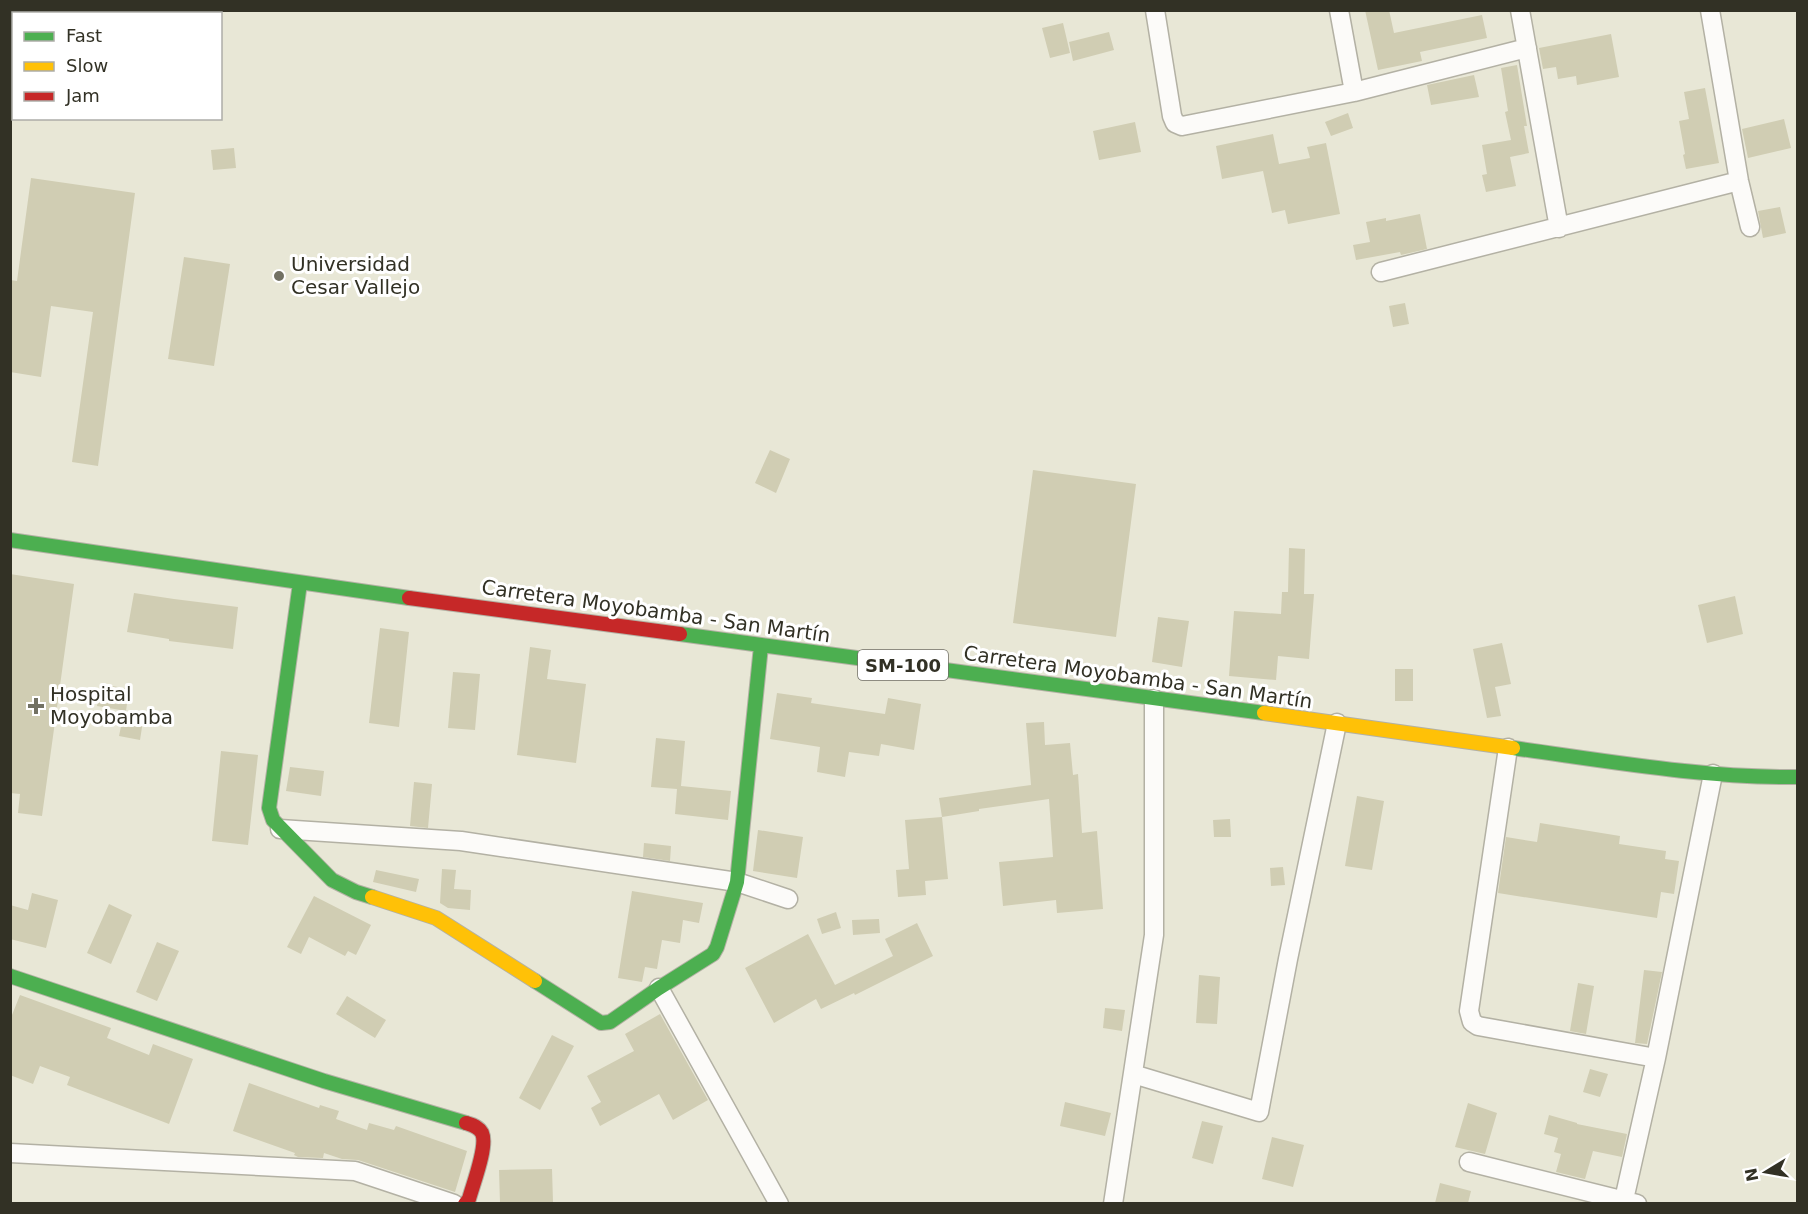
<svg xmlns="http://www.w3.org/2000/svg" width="1808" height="1214" viewBox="0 0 1808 1214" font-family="'DejaVu Sans',sans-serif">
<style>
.building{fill:#d0cdb3}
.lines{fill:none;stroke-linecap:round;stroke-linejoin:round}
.street-casing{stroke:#b3b1a4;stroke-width:21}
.fast-casing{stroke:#b3b1a4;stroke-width:16}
.slow-casing{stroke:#b3b1a4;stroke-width:16}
.jam-casing{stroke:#b3b1a4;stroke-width:16}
.street{stroke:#fcfbf9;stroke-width:18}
.fast{stroke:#4caf50;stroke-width:14}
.slow{stroke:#ffc107;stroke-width:14}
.jam{stroke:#c62828;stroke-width:14}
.poi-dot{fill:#727163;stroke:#fff;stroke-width:2}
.labels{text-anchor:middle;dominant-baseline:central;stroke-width:6;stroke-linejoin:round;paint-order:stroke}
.shield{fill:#fff;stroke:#706f66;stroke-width:1.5}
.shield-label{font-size:18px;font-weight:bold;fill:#323125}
.poi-label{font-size:20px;fill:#323125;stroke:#fff;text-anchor:start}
.street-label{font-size:20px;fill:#323125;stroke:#fff}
</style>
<rect width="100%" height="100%" fill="#e8e7d6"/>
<path class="building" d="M1365 10H1389L1394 33 1482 15 1487 38 1420 52 1422 61 1378 70Z
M1063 23 1070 53 1050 58 1042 28Z
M1109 32 1114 50 1073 61 1069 42Z
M1611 34 1619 77 1577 85 1576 76 1558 79 1556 67 1543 69 1539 48Z
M1517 65 1527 126H1524L1529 153 1510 157 1516 186 1486 192 1482 175 1487 174 1482 145 1511 140 1505 112 1508 111 1501 68Z
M1474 75 1479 97 1431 105 1427 85Z
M1705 88 1719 163 1686 169 1683 155 1685 154 1679 121 1689 119 1684 92Z
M1348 113 1353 128 1331 136 1325 122Z
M1784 119 1791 148 1748 158 1742 129Z
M1135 122 1141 152 1099 160 1093 131Z
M1273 134 1279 164 1310 158 1307 147 1326 143 1340 214 1288 224 1285 210 1272 213 1263 171 1222 179 1216 146Z
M234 148 236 168 213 170 211 150Z
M31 178 135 193 98 466 72 462 93 312 51 306 41 377 10 372V280L17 281Z
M1780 207 1786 233 1763 238 1758 211Z
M1420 214 1427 249 1401 255 1400 252 1356 260 1353 245 1370 242 1366 222 1386 218V221Z
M184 257 230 264 214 366 168 359Z
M1405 303 1409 324 1393 327 1389 306Z
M770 450 790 459 776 493 755 483Z
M1033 470 1136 484 1116 637 1013 623Z
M1289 548 1305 549 1304 594H1314L1309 659 1278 656 1276 680 1229 676 1234 611 1281 614 1282 592H1288Z
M10 574 74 584 42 816 18 813 20 794 10 793Z
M134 593 174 599 238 607 233 649 169 641V639L127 632Z
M1735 596 1743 634 1707 643 1698 605Z
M1158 617 1189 621 1182 667 1152 662Z
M380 628 409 632 399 727 369 723Z
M1502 643 1511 684 1495 687 1501 716 1487 718 1473 649Z
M530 647 551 650 547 679 586 684 576 763 517 755Z
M1395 669H1413V701H1395Z
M453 672 480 674 475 730 448 728Z
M101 684 129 689 126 711 97 706Z
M777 693 812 698 811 703 885 714 888 698 921 704 914 750 881 744 879 756 849 752 845 777 817 772 820 747 770 739Z
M123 717 143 721 140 740 119 736Z
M1044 722 1045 745 1070 743 1073 775 1078 774 1082 833 1097 831 1103 909 1057 913 1056 900 1003 906 999 862 1053 857 1049 799 979 809V811L942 817 939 798 1031 785 1026 723Z
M656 738 685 741 681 786 731 791 728 820 675 814 677 789 651 787Z
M221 751 258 755 248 845 212 841Z
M290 767 324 771 321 796 286 791Z
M414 782 432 784 428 828 410 826Z
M1357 796 1384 801 1372 870 1345 866Z
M942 817 948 879 925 881 926 895 898 897 896 870 909 869 905 820Z
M1230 819 1231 837H1214L1213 820Z
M1540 823 1620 836 1619 844 1666 851 1665 859 1679 861 1674 894 1661 892 1657 918 1498 893 1506 837 1537 842Z
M758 830 803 837 797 878 753 871Z
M644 843 671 846 670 861 643 857Z
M1283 867 1285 885 1271 886 1270 868Z
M442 869 456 870 454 889 471 890 470 910 448 908 440 903Z
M376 870 419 879 416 892 373 882Z
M632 891 703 903 699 923 683 920 680 943 662 940 657 969 645 967 642 982 618 978Z
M32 893 58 900 46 948 10 939V905L28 910Z
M314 896 371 925 356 955 348 951 345 956 309 937 301 954 287 947Z
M109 904 132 915 111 964 87 953Z
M836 912 841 928 822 934 817 919Z
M879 919 880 933 853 935 852 920Z
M917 923 933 956 855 995 854 993 821 1009 816 999 774 1023 745 968 808 934 835 985 893 956 885 939Z
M157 942 179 951 157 1001 136 992Z
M1644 970 1662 972 1647 1044 1635 1043Z
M1199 975 1220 977 1217 1024 1196 1023Z
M1578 983 1594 986 1586 1034 1570 1031Z
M20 995 111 1028 107 1038 149 1055 153 1044 193 1059 169 1124 67 1085 70 1077 40 1066 33 1084 10 1075V1020Z
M347 996 386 1020 375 1038 336 1014Z
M1105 1008 1125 1010 1122 1031 1103 1028Z
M660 1014 708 1100 673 1120 659 1094 600 1126 591 1108 601 1102 587 1076 634 1051 625 1034Z
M552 1035 574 1046 540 1110 519 1098Z
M1590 1069 1608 1074 1600 1097 1583 1092Z
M249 1083 319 1108 320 1105 339 1111 336 1119 367 1130 369 1123 394 1130 396 1126 467 1151 455 1192 358 1160 342 1159 324 1153 323 1158 298 1157 294 1155 295 1153 233 1131Z
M1065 1102 1111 1113 1105 1136 1060 1126Z
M1468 1103 1497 1113 1485 1154 1455 1147Z
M1549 1115 1577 1123V1124L1627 1134 1622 1157 1593 1151 1585 1179 1556 1172 1561 1154 1554 1152 1558 1138 1544 1134Z
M1202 1121 1223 1126 1213 1164 1192 1158Z
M1272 1137 1304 1145 1293 1187 1262 1179Z
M552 1169 553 1202 500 1203 499 1170Z
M1440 1183 1471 1191 1468 1203H1435Z"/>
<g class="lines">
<g class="street-casing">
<path id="street" d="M1155 10 1172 116 1175 123 1182 126 1354 92 1527 48
M1339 10 1354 92
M1520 10 1559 228
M1710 10 1739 181 1750 227
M1381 272 1739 181
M1508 748 1469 1011 1472 1022 1478 1026 1656 1058
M280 829 461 841 737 882 788 899
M659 988 779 1204
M1133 1074 1259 1112 1288 959 1337 723
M10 1153 355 1171 454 1204
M1469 1162 1637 1204
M1113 1204 1154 935V699
M1623 1204 1656 1058 1713 774"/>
</g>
<g class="fast-casing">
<path id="fast" d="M10 540 409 598
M300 583 269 808 273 820 332 880 356 892 372 897
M680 634 1264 713
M1513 748C1608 761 1703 778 1798 777
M10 976 324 1081 466 1123
M535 981 601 1023 610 1022 659 988 713 954 717 947 737 882 761 646"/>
</g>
<g class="slow-casing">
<path id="slow" d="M1264 713 1513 748
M372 897 436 918 535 981"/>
</g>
<g class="jam-casing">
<path id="jam" d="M409 598 680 634
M465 1204 469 1199C473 1184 488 1146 482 1133 478 1126 472 1125 466 1123"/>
</g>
<use href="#street" class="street"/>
<use href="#fast" class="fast"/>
<use href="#slow" class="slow"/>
<use href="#jam" class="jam"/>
</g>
<g class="poi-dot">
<circle cx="279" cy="276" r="6"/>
<path d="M33 697h6v6h6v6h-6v6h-6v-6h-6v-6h6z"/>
</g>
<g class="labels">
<rect class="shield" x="858" y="650" width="90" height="30" rx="4.5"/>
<g class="shield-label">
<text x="903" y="665">SM-100</text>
</g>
<g class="poi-label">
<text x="291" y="264">Universidad<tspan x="291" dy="23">Cesar Vallejo</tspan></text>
<text x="50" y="694">Hospital<tspan x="50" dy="23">Moyobamba</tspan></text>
</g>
<g class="street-label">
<text transform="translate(656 611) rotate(8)">Carretera Moyobamba - San Martín</text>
<text transform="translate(1138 677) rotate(8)">Carretera Moyobamba - San Martín</text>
</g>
</g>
<rect width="1808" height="1214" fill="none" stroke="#323125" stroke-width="24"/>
<rect x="12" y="12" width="210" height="108" fill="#ffffff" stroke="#adada8" stroke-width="1.5"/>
<rect x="24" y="32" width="30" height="9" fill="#4caf50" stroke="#adada8" stroke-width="1.5"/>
<text x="66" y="42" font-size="18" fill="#323125">Fast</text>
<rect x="24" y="62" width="30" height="9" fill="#ffc107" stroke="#adada8" stroke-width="1.5"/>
<text x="66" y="72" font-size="18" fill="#323125">Slow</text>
<rect x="24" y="92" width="30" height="9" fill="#c62828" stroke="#adada8" stroke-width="1.5"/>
<text x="66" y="102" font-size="18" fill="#323125">Jam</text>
<g transform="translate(1766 1172) rotate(259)" stroke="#ffffff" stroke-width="4.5" paint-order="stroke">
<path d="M0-4.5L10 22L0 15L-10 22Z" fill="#323125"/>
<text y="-9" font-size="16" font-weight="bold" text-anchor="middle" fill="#323125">N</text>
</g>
</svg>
